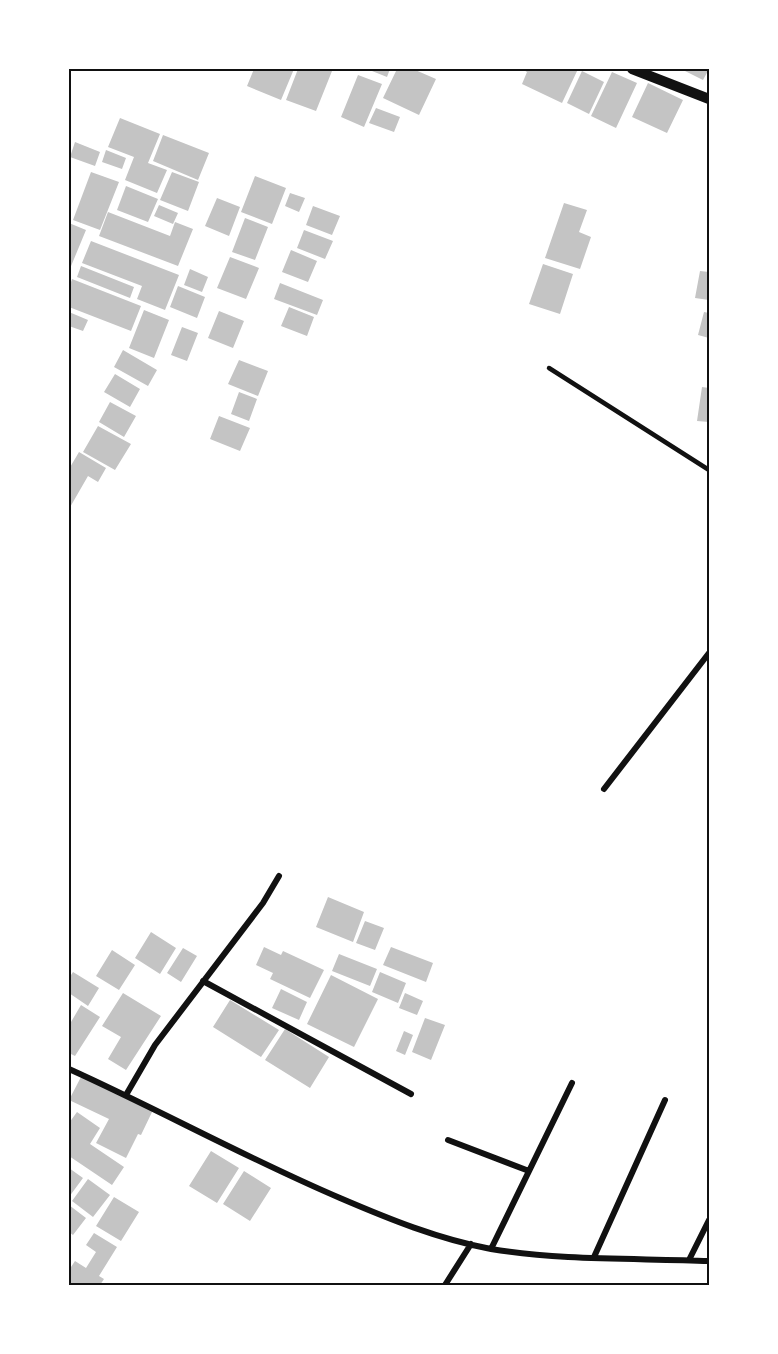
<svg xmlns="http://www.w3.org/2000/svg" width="778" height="1354" viewBox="0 0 778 1354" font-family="'Sofia Sans Condensed',sans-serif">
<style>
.building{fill:#c4c4c4}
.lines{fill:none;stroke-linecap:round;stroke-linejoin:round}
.service{stroke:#111;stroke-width:4.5}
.minor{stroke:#111;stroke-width:6}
.tertiary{stroke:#111;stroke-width:10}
.neatline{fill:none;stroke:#111;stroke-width:2}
</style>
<rect width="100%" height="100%" fill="#fff"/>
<path class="building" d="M254 69H294L281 100 247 86Z
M298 69H327L332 71 316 111 286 100Z
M367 69H390L387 77Z
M397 69H413L436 79 419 115 383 98Z
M522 69H578L562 103 522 84 527 72Z
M681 69H709L703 80Z
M582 71 604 82 589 114 567 103Z
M612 72 637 83 616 128 591 116Z
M358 75 382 84 364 127 341 117Z
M648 83 683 100 667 133 632 117Z
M376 108 400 117 394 132 369 123Z
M120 118 160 134 148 163 167 170 157 193 125 180 134 157 108 147Z
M163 135 209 153 198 180 153 161Z
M75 142 100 152 95 166 70 157Z
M106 150 126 158 122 169 102 162Z
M91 172 119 182 100 230 73 220Z
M172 172 199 182 188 211 160 200Z
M255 176 286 188 272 224 241 212Z
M126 186 158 199 148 222 117 210Z
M290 193 305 198 299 212 285 206Z
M217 198 240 207 229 236 205 226Z
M564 203 587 210 579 232 591 237 580 269 545 258Z
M159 205 178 213 173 224 154 216Z
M313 206 340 216 332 235 306 225Z
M108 212 170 236 175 222 193 229 178 266 99 236Z
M245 218 268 227 255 260 232 252Z
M69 223 86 230 69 271Z
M304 230 333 241 325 259 297 248Z
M91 241 179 275 165 310 137 299 142 286 82 263Z
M291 250 317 261 308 282 282 272Z
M230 257 259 268 246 299 217 288Z
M543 264 573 274 560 314 529 304Z
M81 266 134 287 130 298 77 277Z
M190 269 208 277 202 292 184 285Z
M700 271 709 272V300L695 298Z
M72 279 141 306 131 331 69 307V288Z
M280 283 323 300 317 315 274 299Z
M178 286 205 297 197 318 170 307Z
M289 307 314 317 307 336 281 326Z
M144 310 169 320 154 358 129 348Z
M219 311 244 321 233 348 208 338Z
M69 312 88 320 83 331 69 326Z
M704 312 709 313V338L698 335Z
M182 327 198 333 187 361 171 355Z
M123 350 157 370 148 386 114 367Z
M239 360 268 371 258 396 228 384Z
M115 374 140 389 130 407 104 392Z
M702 387 709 388V422L697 421Z
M239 392 257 399 249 421 231 414Z
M110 402 136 416 124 437 99 422Z
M219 416 250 428 240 451 210 439Z
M98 426 131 444 115 470 83 452Z
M79 452 106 468 98 482 88 476 69 509V469Z
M328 897 364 912 353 942 316 927Z
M365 921 384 928 375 950 356 943Z
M151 932 176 948 160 974 135 958Z
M264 947 281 955 283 951 324 970 310 998 270 979 273 973 256 965Z
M391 947 433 963 426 982 383 965Z
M183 948 197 956 181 982 167 973Z
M112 950 135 965 119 990 96 976Z
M339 954 377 969 370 986 332 971Z
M73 972 99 988 88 1006 69 993V978Z
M380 972 406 983 398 1003 372 992Z
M331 975 378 999 354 1047 307 1024Z
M281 989 307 1002 299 1020 272 1008Z
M123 993 161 1016 126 1070 108 1059 121 1037 102 1026Z
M405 993 423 1001 417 1015 399 1008Z
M230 1000 279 1030 261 1057 213 1027Z
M81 1005 100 1017 75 1056 69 1053V1021L71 1022Z
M425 1018 445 1025 431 1060 412 1052Z
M285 1029 329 1057 310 1088 265 1060Z
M404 1031 413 1035 405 1055 396 1051Z
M82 1075 153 1110 141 1135 138 1134 126 1158 96 1143 109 1119 69 1100Z
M77 1112 100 1128 90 1144 124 1167 112 1185 69 1156V1123Z
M211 1151 239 1168 217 1203 189 1186Z
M69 1168 83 1178 69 1197Z
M244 1171 271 1188 250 1221 223 1204Z
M88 1179 110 1195 93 1217 72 1201Z
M114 1197 139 1212 121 1241 96 1226Z
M69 1205 86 1218 73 1235 69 1232Z
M94 1233 117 1247 99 1276 104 1279 100 1285H69V1270L75 1261 86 1268 96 1252 86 1245Z"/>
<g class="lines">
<path class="service" d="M549 368 709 470"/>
<path class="minor" d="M604 789 709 653
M203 981 411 1094
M69 1069C160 1110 248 1159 340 1198 389 1219 438 1239 491 1249 562 1261 637 1258 709 1261
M126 1095 155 1045 263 903 279 876
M448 1140 529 1171
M491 1249 572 1083
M594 1257 665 1100
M689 1260 709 1220
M445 1285 471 1244"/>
<path class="tertiary" d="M632 69 709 99"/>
</g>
<rect width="778" height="1354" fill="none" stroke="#ffffff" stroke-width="141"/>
<rect x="70" y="70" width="638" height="1214" class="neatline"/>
</svg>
